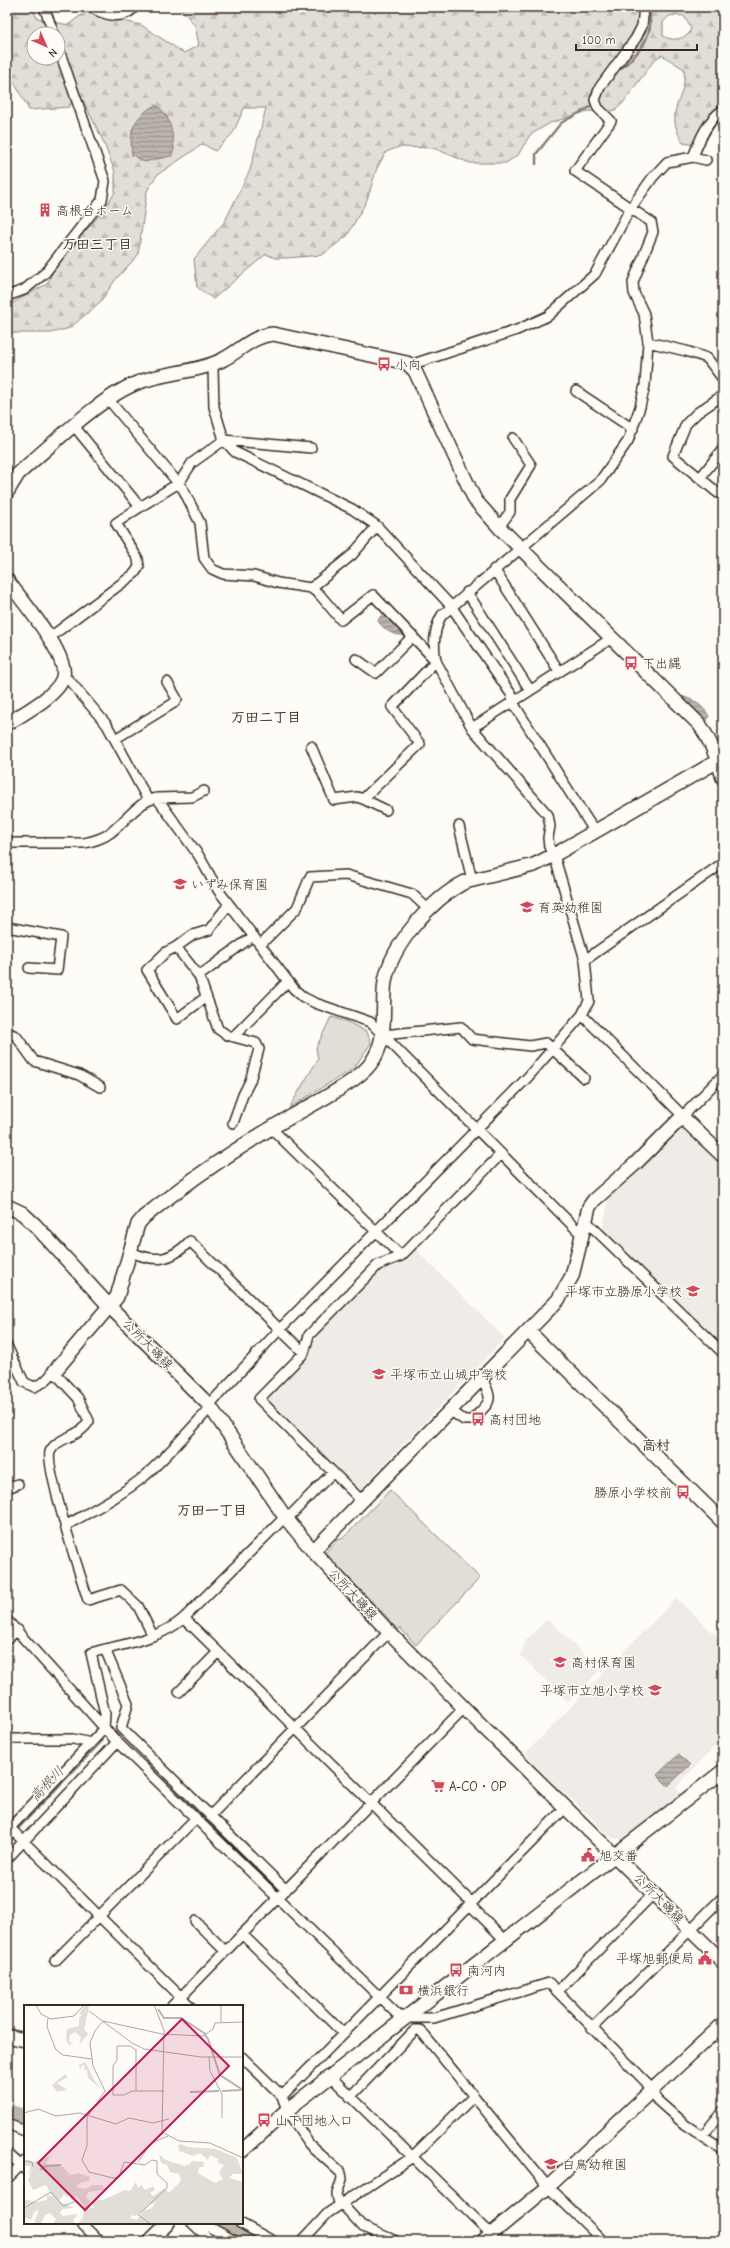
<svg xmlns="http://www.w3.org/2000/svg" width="730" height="2248" viewBox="0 0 730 2248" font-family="'Comic Neue','Klee One',sans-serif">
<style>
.built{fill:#efece7}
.green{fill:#e1ded7;stroke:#8e847a}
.forest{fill:url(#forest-firs);stroke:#8e847a;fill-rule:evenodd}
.water{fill:url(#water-rules);stroke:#887d74}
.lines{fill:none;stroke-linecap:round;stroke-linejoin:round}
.stream{stroke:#887d74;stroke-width:2.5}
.river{stroke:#bbb4ad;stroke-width:15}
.street-casing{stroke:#3b2a1e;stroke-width:12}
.secondary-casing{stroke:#3b2a1e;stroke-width:16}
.street{stroke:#fdfcf7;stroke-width:9}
.secondary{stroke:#fdfcf7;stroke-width:13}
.labels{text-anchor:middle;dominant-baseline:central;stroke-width:3;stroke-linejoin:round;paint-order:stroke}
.poi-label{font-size:13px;fill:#3b2a1e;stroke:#fdfcf7;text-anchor:start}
.street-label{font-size:13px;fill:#3b2a1e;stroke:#fdfcf7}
.neighbourhood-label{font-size:14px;font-weight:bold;fill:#3b2a1e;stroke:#fdfcf7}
.water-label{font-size:14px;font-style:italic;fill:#615349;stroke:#fdfcf7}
.inset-river{fill:none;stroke:#bbb4ad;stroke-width:2}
.inset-road{fill:none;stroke:#afa8a0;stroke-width:1}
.view{fill:#c2185b;fill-opacity:0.15;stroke:#c2185b;stroke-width:2}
.inset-edge{fill:none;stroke:#3b2a1e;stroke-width:2}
</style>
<defs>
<pattern id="forest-firs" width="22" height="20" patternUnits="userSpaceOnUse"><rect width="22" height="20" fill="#e1ded7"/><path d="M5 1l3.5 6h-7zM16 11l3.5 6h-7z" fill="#c2bfb8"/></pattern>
<pattern id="water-rules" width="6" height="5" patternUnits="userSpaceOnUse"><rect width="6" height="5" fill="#bbb4ad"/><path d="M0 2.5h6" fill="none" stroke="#99938c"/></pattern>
</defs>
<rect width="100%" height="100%" fill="#fdfcf7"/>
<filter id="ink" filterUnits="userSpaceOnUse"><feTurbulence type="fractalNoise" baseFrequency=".025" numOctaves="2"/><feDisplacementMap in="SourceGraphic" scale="8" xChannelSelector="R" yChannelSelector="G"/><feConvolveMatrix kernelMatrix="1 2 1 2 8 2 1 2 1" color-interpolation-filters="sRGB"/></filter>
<g filter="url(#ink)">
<path class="built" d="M680 1127H684L723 1165V1350L602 1232 610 1192Z
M415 1246 422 1256 505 1338 357 1493 265 1401V1396L309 1351 312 1337 378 1268 399 1262Z
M676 1598 723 1642V1737L676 1788 681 1793 622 1839 611 1838 573 1800 557 1788 526 1756V1753Z
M546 1620 551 1622 600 1670 568 1702 520 1655 526 1640Z"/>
<path class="green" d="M331 1017 346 1021 367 1032 371 1043 354 1068 289 1108 318 1059 316 1048Z
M390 1490 480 1578 416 1645 400 1628 398 1630 389 1622V1619L326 1555 325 1553 338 1539H342Z"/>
<path class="forest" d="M7 7H32L37 18 68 25 88 10 109 18 141 25 184 53 199 45 195 26 180 7H723V107L695 145 683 143C662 107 688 101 684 69L662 55 655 59 623 103 615 110 606 112 588 111 550 123 530 135 518 155 506 163H470L433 148 399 147 386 152 377 168 367 200 347 236 322 255 287 258H275L266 254 213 299 197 287 194 259 225 221 250 170 266 108H244L233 133 215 151 203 144 157 175 147 191 138 255 116 279 100 302 70 328 51 333H12L7 327V306L47 284 57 263 104 210 115 192V172L103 141 83 100 73 101 69 107 29 110 7 69ZM676 15 684 16 691 28 689 34C679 40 673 41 663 36V22L669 16ZM34 34H58V58H34ZM167 116 174 150 132 154V129Z
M7 120H9V155L7 157Z"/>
<path class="water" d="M155 105C170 112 173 134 174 150L171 156 144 162 132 155C129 130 133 118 155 105Z
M385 613 406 635C393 636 385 631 378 621L380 617Z
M676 695C691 698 701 703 709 716L705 725Z
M679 1754 690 1765 668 1786 657 1775Z"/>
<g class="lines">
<path class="stream" d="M614 73C629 63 648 45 650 26 650 20 650 13 650 7
M536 164V154L561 123 594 105
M7 1840 102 1741"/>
<path class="river" d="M7 2111 25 2117
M222 2223 255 2241"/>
<g class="street-casing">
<path id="street" d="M44 7 54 34
M693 157C699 141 708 119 723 110
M7 296 24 290 45 273 102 200 105 181 58 47
M648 342 686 351 707 358 723 379
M211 364 213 368 214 407 224 440 235 452 352 509 377 526 451 606 511 694 515 706 595 832
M410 365 517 330 548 316 595 274 630 209 653 177 667 162 693 157 706 160
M576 391 633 429
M108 399 183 489 200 523 204 558 212 569 223 574 254 576 278 583 311 588 320 595 341 620 373 595 436 661 392 707 420 744 363 799 357 797 334 800 311 746
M74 426 140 507 179 483 192 463 224 440 311 448
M700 478 723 449
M718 493 673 456 686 424 697 413 723 395
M499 527 510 512V499L531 465 513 438
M494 569 559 671
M311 588 352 555 377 526
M467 592 530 690
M49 638 134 574 139 567 138 559 116 523 140 507
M356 659 376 673 413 636
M63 680H69L107 725 148 800
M472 728 612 638
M115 739 174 703 177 699 167 682
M157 798 192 797 204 791
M363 799 386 810
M459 826 472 880
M7 843H84C93 841 102 839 110 833 124 823 139 800 157 798L199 856 218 890 294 989 303 997 315 1003 370 1022 582 1235
M229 904 209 930 193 935 176 947 199 976 218 1029 227 1035 256 1043 259 1049 250 1081 243 1095 233 1123
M7 927 61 937 57 970 29 968
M261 944 297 908 310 877 346 875 412 894 429 910
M176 947 166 952 147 970 177 1019 206 997
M585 960 723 863
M199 976 253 936
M582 1015 683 1116
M7 1032 16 1036 34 1061 79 1075 100 1087
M383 1035 461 1027 472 1039 530 1046 546 1043 584 1078
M233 1037 288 981
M682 1117 723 1075
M271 1128 401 1256
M585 1220 723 1353
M131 1252C156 1263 171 1261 190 1241L304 1353
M7 1346 24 1382 34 1387 44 1382 54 1372 78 1398 89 1421C80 1438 56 1437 50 1452 45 1467 81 1578 88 1600L121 1590 138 1606 153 1636
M209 1405 280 1329 527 1078 582 1015 589 1001 585 960 554 855 549 847 548 838 550 826 548 815 472 728 436 661C433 646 434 628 442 615L600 481 628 441 640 407 645 385 648 342 644 314 634 293 633 282 653 232 651 222 575 171 611 121 598 108 595 100 600 87 636 38 642 26 644 7
M451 1411 464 1420H472C491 1400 494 1403 482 1378
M7 1488 18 1484
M362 1501 259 1399 304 1353 309 1335 378 1265 401 1256 501 1154
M285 1517 184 1618 471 1902
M287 1519 333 1472
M65 1526C93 1510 122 1495 146 1475 169 1454 189 1431 210 1408
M7 1620 117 1742 398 2015 406 2018H434L549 1983 646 2082 657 2100 684 2124 723 2150
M7 1639 18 1630
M105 1649 128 1704 121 1728 286 1890
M179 1692 218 1652
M7 1739H73L91 1743
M210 1816 389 1632
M7 1825 190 2006
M7 1831 104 1729 105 1714 91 1653C122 1644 159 1640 184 1618
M7 1859 117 1742
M469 1904 506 1941
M195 1921 225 1951
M242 1934 343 2033
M55 1961 196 1818
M558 1991 654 1893
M172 2006 464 1708
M592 2028 723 1897
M242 2057 282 2096 287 2110 309 2144 341 2173 342 2179 337 2194 338 2200 363 2227 396 2241
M330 2076 491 2234
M282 2096 565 1808
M350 2097 415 2030H420L548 2187 603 2241
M7 2124 25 2131
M702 2136 723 2111
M7 2153 25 2169
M7 2179 25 2161
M81 2223 99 2241
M192 2223 211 2241
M202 2223 235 2241
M240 2223 273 2241
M302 2241 328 2213 411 2158 474 2096"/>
</g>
<g class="secondary-casing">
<path id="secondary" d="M94 7C107 13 121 18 132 7
M7 492 18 474 28 465C57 440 103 396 137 383 164 372 196 373 222 360 240 351 252 336 273 334L407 363 415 371 475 500 499 527 700 725C711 742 718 759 723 778
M7 580C20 599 73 658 62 680 55 697 22 714 7 724
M7 1206 22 1213 35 1225 110 1307 209 1405 285 1517 313 1551 389 1632 464 1708 723 1962
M528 1331 723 1522
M54 1372 117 1297 138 1224 144 1217C184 1184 228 1154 273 1127 296 1113 358 1083 371 1063 389 1039 381 1008 385 981 392 944 432 899 465 882L534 865 554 855 723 758
M313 1551 558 1300 572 1276 589 1207 594 1200 635 1164 682 1117 723 1156
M7 2036 25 2040
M242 2151 287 2110 723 1771
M150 2241 168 2223
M483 2241 548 2187 723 2024"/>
</g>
<use href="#street" class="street"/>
<use href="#secondary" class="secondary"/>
</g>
</g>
<defs>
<g id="building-bare" transform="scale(1.08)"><path d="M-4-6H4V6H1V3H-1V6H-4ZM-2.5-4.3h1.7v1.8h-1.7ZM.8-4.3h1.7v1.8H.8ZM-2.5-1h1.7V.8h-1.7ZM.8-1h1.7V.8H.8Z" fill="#d1495b" stroke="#fdfcf7" stroke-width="2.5" paint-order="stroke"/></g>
<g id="bus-bare" transform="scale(1.08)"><path d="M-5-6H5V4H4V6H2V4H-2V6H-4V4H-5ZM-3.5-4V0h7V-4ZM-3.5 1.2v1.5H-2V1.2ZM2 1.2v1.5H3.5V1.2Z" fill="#d1495b" stroke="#fdfcf7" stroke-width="2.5" paint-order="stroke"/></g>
<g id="school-bare" transform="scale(1.08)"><path d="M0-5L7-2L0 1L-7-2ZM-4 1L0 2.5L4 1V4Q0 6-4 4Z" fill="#d1495b" stroke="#fdfcf7" stroke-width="2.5" paint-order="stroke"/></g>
<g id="supermarket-bare" transform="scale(1.08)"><path d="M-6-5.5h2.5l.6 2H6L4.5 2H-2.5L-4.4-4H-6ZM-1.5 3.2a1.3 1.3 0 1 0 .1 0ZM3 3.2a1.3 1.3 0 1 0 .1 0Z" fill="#d1495b" stroke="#fdfcf7" stroke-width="2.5" paint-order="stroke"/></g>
<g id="civic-bare" transform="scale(1.08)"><path d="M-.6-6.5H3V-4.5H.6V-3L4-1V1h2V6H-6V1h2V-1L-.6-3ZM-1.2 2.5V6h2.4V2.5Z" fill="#d1495b" stroke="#fdfcf7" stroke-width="2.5" paint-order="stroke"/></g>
<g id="bank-bare" transform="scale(1.08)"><path d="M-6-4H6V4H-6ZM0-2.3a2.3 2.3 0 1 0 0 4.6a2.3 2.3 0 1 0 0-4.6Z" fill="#d1495b" stroke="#fdfcf7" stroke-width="2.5" paint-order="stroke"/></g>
</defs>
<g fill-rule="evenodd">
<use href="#building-bare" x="45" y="210"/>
<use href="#bus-bare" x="384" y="364"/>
<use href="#bus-bare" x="631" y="663"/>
<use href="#school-bare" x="180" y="884"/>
<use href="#school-bare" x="527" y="907"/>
<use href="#school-bare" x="693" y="1291"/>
<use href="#school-bare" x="379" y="1374"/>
<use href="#bus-bare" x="478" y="1419"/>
<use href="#bus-bare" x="683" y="1492"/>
<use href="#school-bare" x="560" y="1662"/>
<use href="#school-bare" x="655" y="1690"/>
<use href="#supermarket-bare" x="438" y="1786"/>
<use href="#civic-bare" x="588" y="1855"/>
<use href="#civic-bare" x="705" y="1958"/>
<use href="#bus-bare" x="456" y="1970"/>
<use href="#bank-bare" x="406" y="1990"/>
<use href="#bus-bare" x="264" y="2120"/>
<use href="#school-bare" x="551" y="2164"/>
</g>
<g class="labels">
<g class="poi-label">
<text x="56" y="210">高根台ホーム</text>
<text x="395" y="364">小向</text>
<text x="642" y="663">下出縄</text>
<text x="191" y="884">いずみ保育園</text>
<text x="538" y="907">育英幼稚園</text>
<text x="682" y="1291" text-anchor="end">平塚市立勝原小学校</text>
<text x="390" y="1374">平塚市立山城中学校</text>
<text x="489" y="1419">高村団地</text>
<text x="672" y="1492" text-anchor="end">勝原小学校前</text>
<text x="571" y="1662">高村保育園</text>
<text x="644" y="1690" text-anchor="end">平塚市立旭小学校</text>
<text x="449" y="1786">A-CO・OP</text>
<text x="599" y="1855">旭交番</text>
<text x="694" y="1958" text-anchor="end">平塚旭郵便局</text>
<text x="467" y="1970">南河内</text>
<text x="417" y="1990">横浜銀行</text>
<text x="275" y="2120">山下団地入口</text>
<text x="562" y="2164">白鳥幼稚園</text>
</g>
<g class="street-label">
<text transform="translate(148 1344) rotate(45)">公所大磯線</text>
<text transform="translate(353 1594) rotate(47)">公所大磯線</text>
<text transform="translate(659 1898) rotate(45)">公所大磯線</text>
</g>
<g class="neighbourhood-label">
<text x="97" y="244">万田三丁目</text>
<text x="266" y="717">万田二丁目</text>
<text x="656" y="1445">高村</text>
<text x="212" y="1510">万田一丁目</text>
</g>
<g class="water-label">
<text transform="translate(47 1784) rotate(-46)">高根川</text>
</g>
</g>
<g transform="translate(24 2005)">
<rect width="219" height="219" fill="#fdfcf7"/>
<path d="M61 0 65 2 60 24 64 29 55 40 57 32 51 27 46 30 45 37 49 38 45 40 42 35 43 24 55 21V13L58 10 55 9ZM61 57 71 76 76 83 64 73 63 65H60L61 61 58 60 56 65 55 60ZM41 69 44 72 33 78 43 85 33 87 28 80ZM157 139 164 142 192 144 213 153 219 169H209L205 173 219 177V219H54L59 212 60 201 52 190 48 196 45 190 43 192 40 189 35 196 50 203 38 204 36 208 39 211 54 209 49 215 51 219H29L32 214 26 208 21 210 17 219H10L15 205 10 207 7 215 0 212V194L11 197 23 195V190L29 192 22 180 9 185 4 175 10 160 5 170H0H4L6 165V161H0V156L4 155 10 157 26 151 22 159 39 162 46 170 54 168 66 172 65 176 56 178 52 182 62 184 68 180H79L80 185 64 187 62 193 66 196 64 202 67 203H70L68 197 70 194 79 195 101 185 106 186 112 177 114 183 117 180 121 185 129 181 131 185 126 188 129 191 141 183 145 188 157 176 155 169 146 167 143 160 137 158 135 149 142 155 160 161 165 160 168 156 180 157 179 162H175L174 168 191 178 199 174 195 168 200 160 193 157 194 154 186 150 184 155 176 148 169 151 155 146 154 140ZM132 198 126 204 120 205 113 215 106 213 108 210 112 211 127 199Z" fill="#e1ded7" fill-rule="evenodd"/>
<path class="inset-river" d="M134 4 140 13H157L180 28 184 34 196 70 219 85M198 86 217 85M166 87 195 86M16 165 22 161 37 160"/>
<path class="inset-road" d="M12 0 17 9 27 14 50 11 60 0M130 0 140 25 138 127 155 136 186 138 219 153M197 0V17M65 6 108 38 120 44 177 52H219M24 13 23 22 32 45 39 50 68 54M79 16 71 26 66 38 69 61 81 86 63 112V141L58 155 65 167 89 173 95 172 100 157 121 160 128 155 133 156V169L143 178V183L114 210 127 219M79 16 138 29 179 31 189 24 191 18 219 17M112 44V86M112 45 106 41H93V55L89 61V90H100L108 86H140M185 52 186 66 198 89V113M0 108 14 104 32 111 56 108 92 119 105 113 129 118 145 114M1 156 8 157 9 162M114 157 127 138 144 131M0 203 27 187 39 201 53 196 58 202"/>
<path class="view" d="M158 14 205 61 61 205 14 158Z"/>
<rect width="219" height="219" class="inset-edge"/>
</g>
<rect width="730" height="2248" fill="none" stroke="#fdfcf7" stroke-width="24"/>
<rect x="12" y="12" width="706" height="2224" fill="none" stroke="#3b2a1e" stroke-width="1.5" filter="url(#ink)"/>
<g transform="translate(46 46) rotate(135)"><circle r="19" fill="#fdfcf7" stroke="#afa8a0"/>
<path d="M0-3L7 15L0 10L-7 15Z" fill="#d1495b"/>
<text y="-6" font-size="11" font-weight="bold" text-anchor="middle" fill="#3b2a1e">N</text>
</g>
<path d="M576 44v6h121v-6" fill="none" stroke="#3b2a1e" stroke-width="2"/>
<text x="582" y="44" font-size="12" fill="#3b2a1e" stroke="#fdfcf7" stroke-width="3" paint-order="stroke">100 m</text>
</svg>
